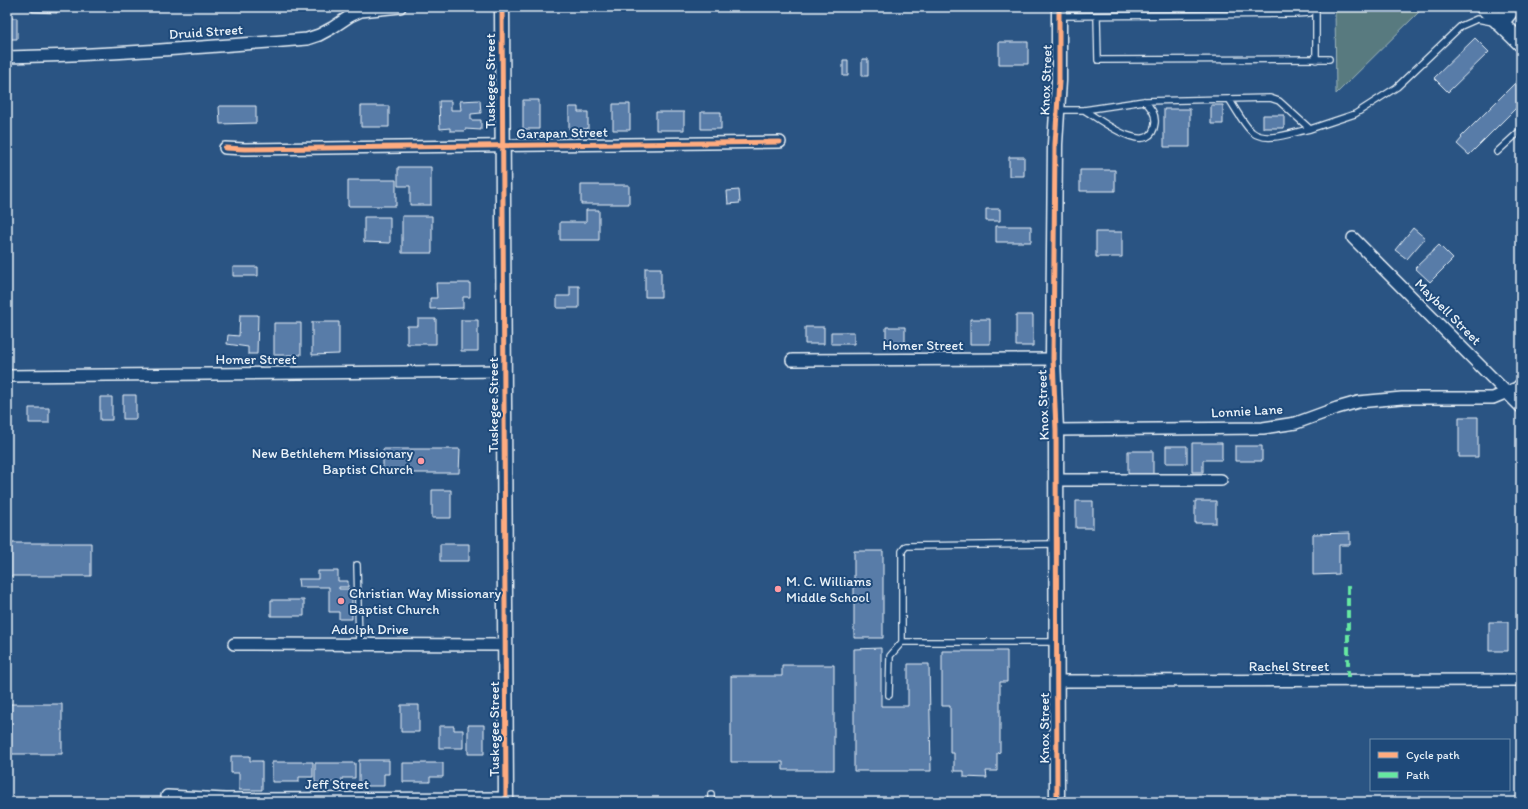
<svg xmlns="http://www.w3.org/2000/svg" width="1528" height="809" viewBox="0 0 1528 809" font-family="Itim,sans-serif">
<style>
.green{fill:#587a7f;stroke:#a0b6bc}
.building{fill:#587ba8;stroke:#e8f1f8}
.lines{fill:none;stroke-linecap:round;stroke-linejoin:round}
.service-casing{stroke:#e8f1f8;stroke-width:8}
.minor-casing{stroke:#e8f1f8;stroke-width:14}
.tertiary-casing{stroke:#e8f1f8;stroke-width:17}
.secondary-casing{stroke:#e8f1f8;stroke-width:19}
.service{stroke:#1f4a7a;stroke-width:5.5}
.minor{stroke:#1f4a7a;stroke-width:11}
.tertiary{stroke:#1f4a7a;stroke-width:14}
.secondary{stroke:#1f4a7a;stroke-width:16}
.quiet{stroke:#66e7a1;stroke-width:4;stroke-dasharray:8 4;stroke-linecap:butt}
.cycleway-casing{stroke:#1f4a7a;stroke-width:8}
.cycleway{stroke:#ffac80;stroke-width:5}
.poi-dot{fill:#ff9aa2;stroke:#1f4a7a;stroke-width:1.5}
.labels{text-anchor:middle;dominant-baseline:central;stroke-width:4;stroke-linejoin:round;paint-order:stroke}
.street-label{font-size:14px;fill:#e8f1f8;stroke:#1f4a7a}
.poi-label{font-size:14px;fill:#e8f1f8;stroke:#1f4a7a;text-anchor:start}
</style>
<rect width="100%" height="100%" fill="#2a5483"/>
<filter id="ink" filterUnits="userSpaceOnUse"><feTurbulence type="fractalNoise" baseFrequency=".025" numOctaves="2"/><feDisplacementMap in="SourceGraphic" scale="8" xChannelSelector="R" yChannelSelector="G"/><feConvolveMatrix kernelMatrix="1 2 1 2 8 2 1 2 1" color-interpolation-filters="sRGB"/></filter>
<g filter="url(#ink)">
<path class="green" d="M1336 7H1424L1336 94 1335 8Z"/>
<path class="building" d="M32 7H57V13L32 12Z
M7 18H17V39H7Z
M1475 38 1489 52 1448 92 1434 78Z
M999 42H1028V64H999Z
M862 59H868V76H862Z
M843 60H848V76H843Z
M1521 77V103L1469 155 1457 144 1462 138 1461 137Z
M480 100 481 113 471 114V120H481V130L465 129V131H450V128L440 129 439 101H451V110H461L460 101Z
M523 100H539V129H523Z
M613 104H630V130H613Z
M1211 105H1223V124H1211Z
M219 106H256V123L220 124Z
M361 106H389V127H361Z
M569 107H578V112H588V129H569Z
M1164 109H1190V147H1164Z
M656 112H684V130H656Z
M701 112H721V129H701Z
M1263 115H1284V128H1263Z
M1009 157H1024V176H1009Z
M398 167H431V205H410V186H398Z
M1080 170H1115V191H1080Z
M348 180H396V206H348Z
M581 185H629V204H581Z
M739 190 740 203 728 204 727 191Z
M986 209H1000V221H986Z
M586 210H599V240H560V222H586Z
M402 216H432V253H402Z
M364 217H390V243L364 242Z
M996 226H1031V242H996Z
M1413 228 1425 238 1407 259 1395 250Z
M1096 232H1122V257H1096Z
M1439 245 1453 259 1430 282 1415 268Z
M233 267H258V276H233Z
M645 268H661V297H645Z
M436 283H470V297H463V308L430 309V298H437Z
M570 286H579V308H557V296H570Z
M240 315H258L257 354H248V347L227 344 228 335 239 336Z
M1016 315H1033V346H1016Z
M418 319H436V344H407V326H418Z
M970 319H990V344H970Z
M461 320H478V351H461Z
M312 322H339V354L312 355Z
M274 323H301V355H274Z
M805 327H824V344H805Z
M886 327H905V345H886Z
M831 332H854V344H831Z
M123 395H136V419H123Z
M100 397H112V420H100Z
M29 408H49V423H29Z
M1459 417H1478V457H1459Z
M1192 443H1222V460H1203V472H1192Z
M1166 446H1187V463H1166Z
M1235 446H1262V461H1235Z
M383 449H460L459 473H383Z
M1128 451H1153V474H1128Z
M432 490H451V518H432Z
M1076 501H1093V528H1076Z
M1195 501H1216V523H1195Z
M1350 533V545H1339V574L1313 575V534Z
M7 543H91V576H7Z
M440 544H469V561H440Z
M854 551H883V638H854Z
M318 571H338V581H348V587H339V589H352V619H339V612H329V587H299L298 579H318Z
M271 600H304V616H271Z
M1489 622H1508V651H1489Z
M881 648V706H908V664H929L931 771H854V649Z
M942 651H1007V682H1000V752L997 753V771H986L987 778 964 777V771H954V753H950V706H942Z
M782 665H834V770H783V762H731V676H782Z
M10 704H62V754H10Z
M401 705H419V732H401Z
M468 725H484V754H468Z
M439 726H454V730H463V748H439Z
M231 756H250V761H262V790H239V773H231Z
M359 760H389V774H384V786H359Z
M272 762H313V777H299V782H272Z
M315 763H355V778H342V782L315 783Z
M403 763H443V777H430V782H403Z"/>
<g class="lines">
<g class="service-casing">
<path id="service" d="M1059 16 1295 14 1310 13 1314 7
M1097 16 1098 60 1329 59
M1316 60V7
M1229 99C1235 108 1244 125 1252 132 1267 144 1293 132 1310 129
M1057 110H1084L1144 101 1270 98 1279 101 1310 129 1355 114 1397 87 1461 26 1477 19 1493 22
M1084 110C1099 119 1151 160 1155 123 1156 114 1151 107 1144 101
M1497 152 1521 130
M1056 544 906 546 902 551V642H1056
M357 565 359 644
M889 695 890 656 902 642
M711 794V802"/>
</g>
<g class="minor-casing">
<path id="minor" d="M7 57C107 55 207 47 307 39L319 35 332 28 350 16 361 11 400 7
M225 148 245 149 780 142
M1353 238 1521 407
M792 360 1053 359
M7 376 504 371
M1056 430 1263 428 1296 423 1337 408 1358 402 1402 398H1493L1517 388 1521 384
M1056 480H1221
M234 644 506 645
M1056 681 1521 680
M167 796 225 799 506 798"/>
</g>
<g class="tertiary-casing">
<path id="tertiary" d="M502 7 506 802
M1057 802 1056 430 1053 359 1055 144 1059 81V7"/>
</g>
<g class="secondary-casing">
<path id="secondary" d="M1484 7 1521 43
M1500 23 1513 7"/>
</g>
<use href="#service" class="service"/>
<use href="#minor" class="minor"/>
<use href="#tertiary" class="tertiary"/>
<use href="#secondary" class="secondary"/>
<path class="quiet" d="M1348 586V681"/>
<g class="cycleway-casing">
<path id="cycleway" d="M502 7 506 802
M225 148 245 149 780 142
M1057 802 1056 430 1053 359 1055 144 1059 81V7"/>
</g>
<use href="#cycleway" class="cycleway"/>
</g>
</g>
<g class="poi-dot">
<circle cx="421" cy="461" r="4"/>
<circle cx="778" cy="589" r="4"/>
<circle cx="341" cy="601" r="4"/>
</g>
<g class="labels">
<g class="street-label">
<text transform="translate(206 32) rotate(-4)">Druid Street</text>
<text transform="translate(1046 80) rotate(-88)">Knox Street</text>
<text transform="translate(490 81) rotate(-90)">Tuskegee Street</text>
<text transform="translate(562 133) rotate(-1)">Garapan Street</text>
<text transform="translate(1448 312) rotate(45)">Maybell Street</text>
<text x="923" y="345">Homer Street</text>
<text x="256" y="359">Homer Street</text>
<text transform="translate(493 405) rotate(-90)">Tuskegee Street</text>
<text transform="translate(1043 405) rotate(-92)">Knox Street</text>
<text transform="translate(1247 411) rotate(-3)">Lonnie Lane</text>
<text x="370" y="629">Adolph Drive</text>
<text x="1289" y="666">Rachel Street</text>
<text transform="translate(1044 728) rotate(-90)">Knox Street</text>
<text transform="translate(494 729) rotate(-90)">Tuskegee Street</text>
<text x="337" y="784">Jeff Street</text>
</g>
<g class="poi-label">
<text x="413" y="453" text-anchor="end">New Bethlehem Missionary<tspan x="413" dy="16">Baptist Church</tspan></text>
<text x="786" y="581">M. C. Williams<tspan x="786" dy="16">Middle School</tspan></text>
<text x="349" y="593">Christian Way Missionary<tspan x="349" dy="16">Baptist Church</tspan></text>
</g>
</g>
<rect width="1528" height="809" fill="none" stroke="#1f4a7a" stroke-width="24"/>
<rect x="12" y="12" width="1504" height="785" fill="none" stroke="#e8f1f8" stroke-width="1.5" filter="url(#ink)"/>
<rect x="1370" y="739" width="140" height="52" fill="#1f4a7a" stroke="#6f8dac"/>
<rect x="1378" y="752" width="20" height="6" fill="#ffac80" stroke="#6f8dac"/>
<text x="1406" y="759" font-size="12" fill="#e8f1f8">Cycle path</text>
<rect x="1378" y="772" width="20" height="6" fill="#66e7a1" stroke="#6f8dac"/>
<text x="1406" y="779" font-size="12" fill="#e8f1f8">Path</text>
</svg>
